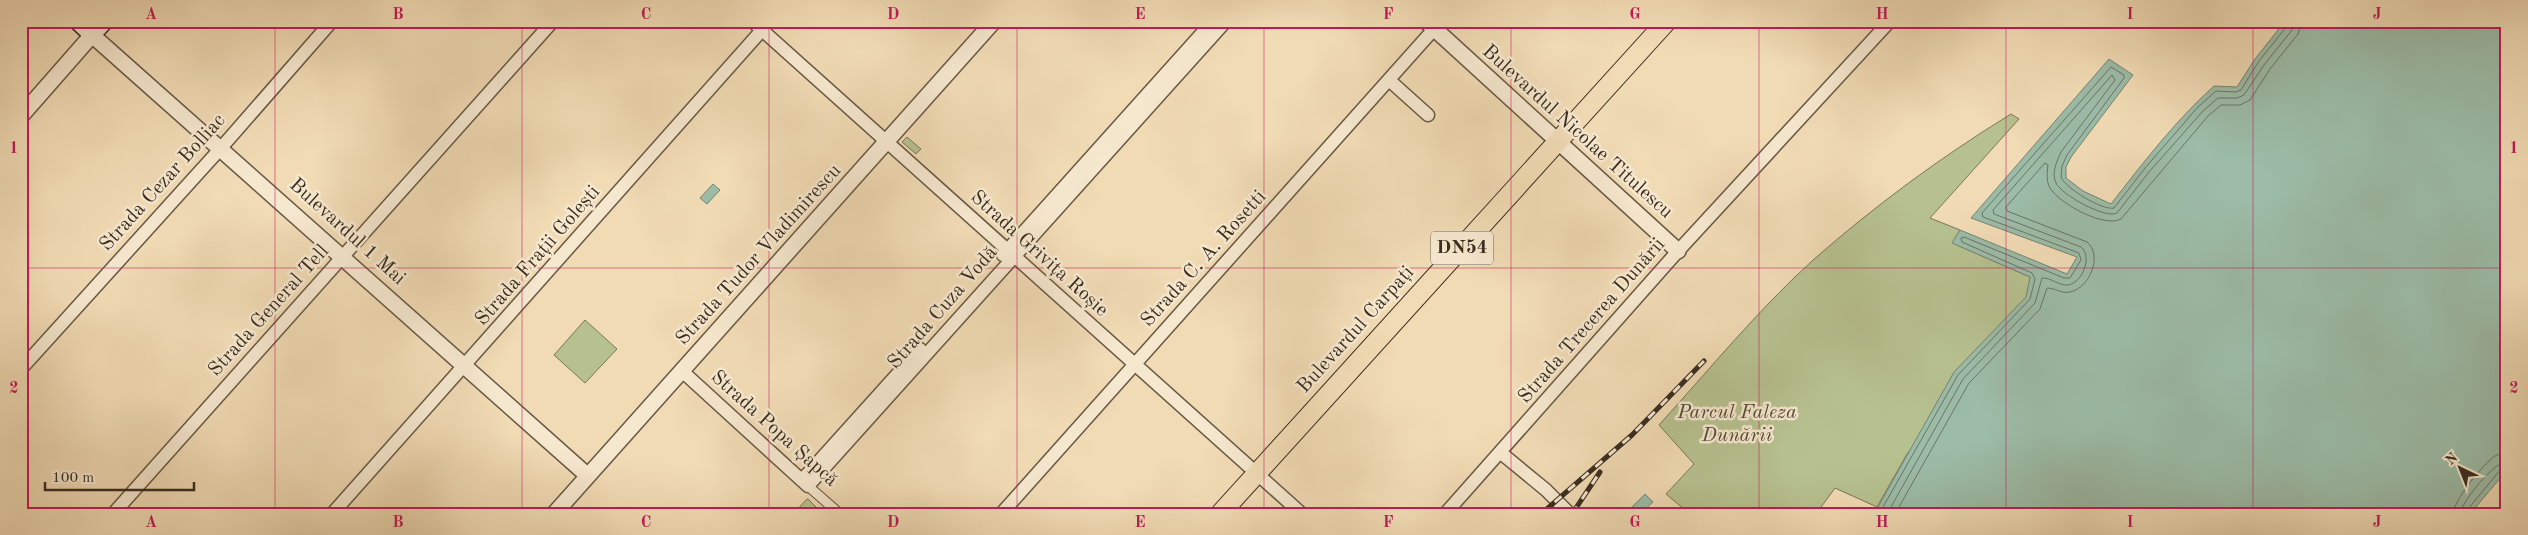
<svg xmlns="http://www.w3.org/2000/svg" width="2528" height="535" viewBox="0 0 2528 535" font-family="'Old Standard TT',serif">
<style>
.green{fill:#b7c190;stroke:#787758}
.water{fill:#9cbca8;stroke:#748372}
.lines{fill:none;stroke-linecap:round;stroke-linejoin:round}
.shore{stroke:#6a7464;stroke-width:1}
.pedestrian-casing{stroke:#675845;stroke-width:11}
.minor-casing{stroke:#675845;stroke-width:15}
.tertiary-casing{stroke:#675845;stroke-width:18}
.secondary-casing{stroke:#392d20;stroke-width:19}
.primary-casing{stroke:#392d20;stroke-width:21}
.pedestrian{stroke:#f6e8cf;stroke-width:9}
.minor{stroke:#f6e8cf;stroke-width:12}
.tertiary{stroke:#f6e8cf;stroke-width:15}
.secondary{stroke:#f6e8cf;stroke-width:16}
.primary{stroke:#f1dbb5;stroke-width:19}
.rail-casing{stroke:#392d20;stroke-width:5}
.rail{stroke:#f6e8cf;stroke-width:3;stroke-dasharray:9;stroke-linecap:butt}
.grid{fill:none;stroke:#c2185b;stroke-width:1;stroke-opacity:0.55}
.labels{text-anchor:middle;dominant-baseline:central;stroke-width:5;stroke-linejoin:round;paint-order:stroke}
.shield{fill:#f6e8cf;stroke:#726554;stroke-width:1}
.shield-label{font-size:19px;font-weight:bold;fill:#392d20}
.street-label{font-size:20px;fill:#392d20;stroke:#f6e8cf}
.park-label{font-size:20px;font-style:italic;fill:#524b36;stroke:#f6e8cf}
.neatline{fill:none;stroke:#c2185b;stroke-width:2}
.grid-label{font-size:16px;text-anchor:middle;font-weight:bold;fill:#c2185b}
</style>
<rect width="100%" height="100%" fill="#f1dbb5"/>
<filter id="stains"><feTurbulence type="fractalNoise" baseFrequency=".004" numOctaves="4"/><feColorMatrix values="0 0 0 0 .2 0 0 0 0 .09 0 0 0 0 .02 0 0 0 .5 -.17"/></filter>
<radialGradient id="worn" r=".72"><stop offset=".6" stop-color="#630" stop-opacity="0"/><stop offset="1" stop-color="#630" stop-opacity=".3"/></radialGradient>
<path class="green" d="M2011 114 2019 119 1930 218 1960 230 1953 243 2030 277 2028 301 1907 454 1877 507 1835 488 1816 514H1684L1686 511 1666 494 1694 464 1659 425C1709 370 1757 311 1812 261 1873 207 1941 157 2011 114Z
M907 137 921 149 916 154 902 142Z
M585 320 617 349 585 383 554 355Z
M807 499H808L823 514H793Z"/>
<path class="water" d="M2285 21H2507V470L2470 514H1874L1954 372 2026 297 2030 277 1952 243 1960 230 2067 274 2077 257 1971 218 2109 59 2133 75 2071 157 2066 167V178L2083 191 2111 204C2143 163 2175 121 2214 86L2237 87 2255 59Z
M713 184 720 190 707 204 700 198Z
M1645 494 1653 502 1640 514H1634L1630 509Z"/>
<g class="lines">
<path class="shore" d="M1879 514 1958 375 2030 299 2035 279 2032 273 1962 242 1961 238 1964 237 2064 278H2070L2081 260 2079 253 1983 217 1982 213 2111 67 2124 75V78L2067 155 2062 166 2061 177C2065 188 2103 211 2114 208L2145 168 2198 107 2216 91 2236 92 2241 90 2259 61 2287 26 2288 21
M1887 514 1963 379 2035 303 2042 278C2050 277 2059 286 2068 285 2082 283 2093 257 2081 247L1994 214 1993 210 2112 75 2115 80 2061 152C2057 161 2051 173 2056 183 2062 195 2105 219 2117 213L2149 172 2203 111 2218 98H2237L2244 95 2264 65 2292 30 2295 21
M1895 514 1969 383 2040 309 2047 288C2055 288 2062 294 2070 292 2090 288 2103 255 2087 242L2007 211 2006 207 2045 163 2048 165C2047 173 2046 181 2050 188 2060 204 2104 228 2121 219L2208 116 2221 105H2240L2250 100 2270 69 2298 34 2302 21
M2453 514C2453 501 2484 463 2495 456 2499 454 2502 453 2507 453
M2460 514C2461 502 2495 461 2507 461
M2466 514 2468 509 2501 469 2507 467"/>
<g class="pedestrian-casing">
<path id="pedestrian" d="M808 486 840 514"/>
</g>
<g class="minor-casing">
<path id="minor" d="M752 21 1302 514
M1389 80 1428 115
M1003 255 1213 21
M21 369 221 148 332 21
M682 371 808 486 1226 21
M1501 453 1546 490 1570 514
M802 480 920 349
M113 514 553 21
M332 514 770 21
M1001 514 1434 29
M1445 514 1678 251 1890 21"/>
</g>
<g class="tertiary-casing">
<path id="tertiary" d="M1426 21 1678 251
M21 116 92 35 588 476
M554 514 994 21"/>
</g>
<g class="secondary-casing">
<path id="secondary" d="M77 21 92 35 105 21"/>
</g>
<g class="primary-casing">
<path id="primary" d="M1220 514 1667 21"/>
</g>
<use href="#pedestrian" class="pedestrian"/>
<use href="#minor" class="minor"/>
<use href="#tertiary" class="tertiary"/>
<use href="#secondary" class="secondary"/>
<use href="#primary" class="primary"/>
<g class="rail-casing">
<path id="rail" d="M1541 514 1632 435 1704 361
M1572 514 1600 472"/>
</g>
<use href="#rail" class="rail"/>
</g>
<path class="grid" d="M275 21V514M522 21V514M769 21V514M1017 21V514M1264 21V514M1511 21V514M1759 21V514M2006 21V514M2253 21V514M21 268H2507"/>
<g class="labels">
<rect class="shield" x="1431" y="231.5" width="62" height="33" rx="4"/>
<g class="shield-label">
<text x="1462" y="248">DN54</text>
</g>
<g class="street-label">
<text transform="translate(1577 132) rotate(42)">Bulevardul Nicolae Titulescu</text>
<text transform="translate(163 183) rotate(-48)">Strada Cezar Bolliac</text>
<text transform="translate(347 232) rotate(42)">Bulevardul 1 Mai</text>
<text transform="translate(1039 254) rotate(42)">Strada Grivița Roșie</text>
<text transform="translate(759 255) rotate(-48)">Strada Tudor Vladimirescu</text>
<text transform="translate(538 256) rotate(-49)">Strada Frații Golești</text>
<text transform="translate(1204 259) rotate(-48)">Strada C. A. Rosetti</text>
<text transform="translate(943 308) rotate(-49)">Strada Cuza Vodă</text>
<text transform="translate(269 311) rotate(-48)">Strada General Tell</text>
<text transform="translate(1592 321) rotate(-49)">Strada Trecerea Dunării</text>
<text transform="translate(1356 330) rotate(-48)">Bulevardul Carpați</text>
<text transform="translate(774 429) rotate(42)">Strada Popa Șapcă</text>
</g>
<g class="park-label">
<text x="1737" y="413">Parcul Faleza<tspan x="1737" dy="23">Dunării</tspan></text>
</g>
</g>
<rect width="2528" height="535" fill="none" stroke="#f1dbb5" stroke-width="55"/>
<g transform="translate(2460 468) rotate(317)" stroke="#f6e8cf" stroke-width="4" paint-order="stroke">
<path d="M0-4L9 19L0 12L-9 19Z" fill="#392d20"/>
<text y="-8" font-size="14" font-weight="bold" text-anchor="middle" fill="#392d20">N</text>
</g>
<path d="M45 482v8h149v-8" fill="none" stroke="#392d20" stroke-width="2.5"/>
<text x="52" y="482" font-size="15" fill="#392d20" stroke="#f6e8cf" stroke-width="4" paint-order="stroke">100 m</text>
<rect x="28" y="28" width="2472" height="480" class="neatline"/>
<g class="grid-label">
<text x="151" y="19">A</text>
<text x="398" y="19">B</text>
<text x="646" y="19">C</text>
<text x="893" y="19">D</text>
<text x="1140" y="19">E</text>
<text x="1388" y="19">F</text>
<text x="1635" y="19">G</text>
<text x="1882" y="19">H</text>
<text x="2130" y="19">I</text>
<text x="2377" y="19">J</text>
<text x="14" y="153">1</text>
<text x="2514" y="153">1</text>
<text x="14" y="393">2</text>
<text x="2514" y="393">2</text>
<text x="151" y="527">A</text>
<text x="398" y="527">B</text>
<text x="646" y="527">C</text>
<text x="893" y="527">D</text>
<text x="1140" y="527">E</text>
<text x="1388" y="527">F</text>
<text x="1635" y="527">G</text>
<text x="1882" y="527">H</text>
<text x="2130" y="527">I</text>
<text x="2377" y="527">J</text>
</g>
<rect width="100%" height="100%" filter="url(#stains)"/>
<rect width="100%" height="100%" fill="url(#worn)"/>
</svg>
